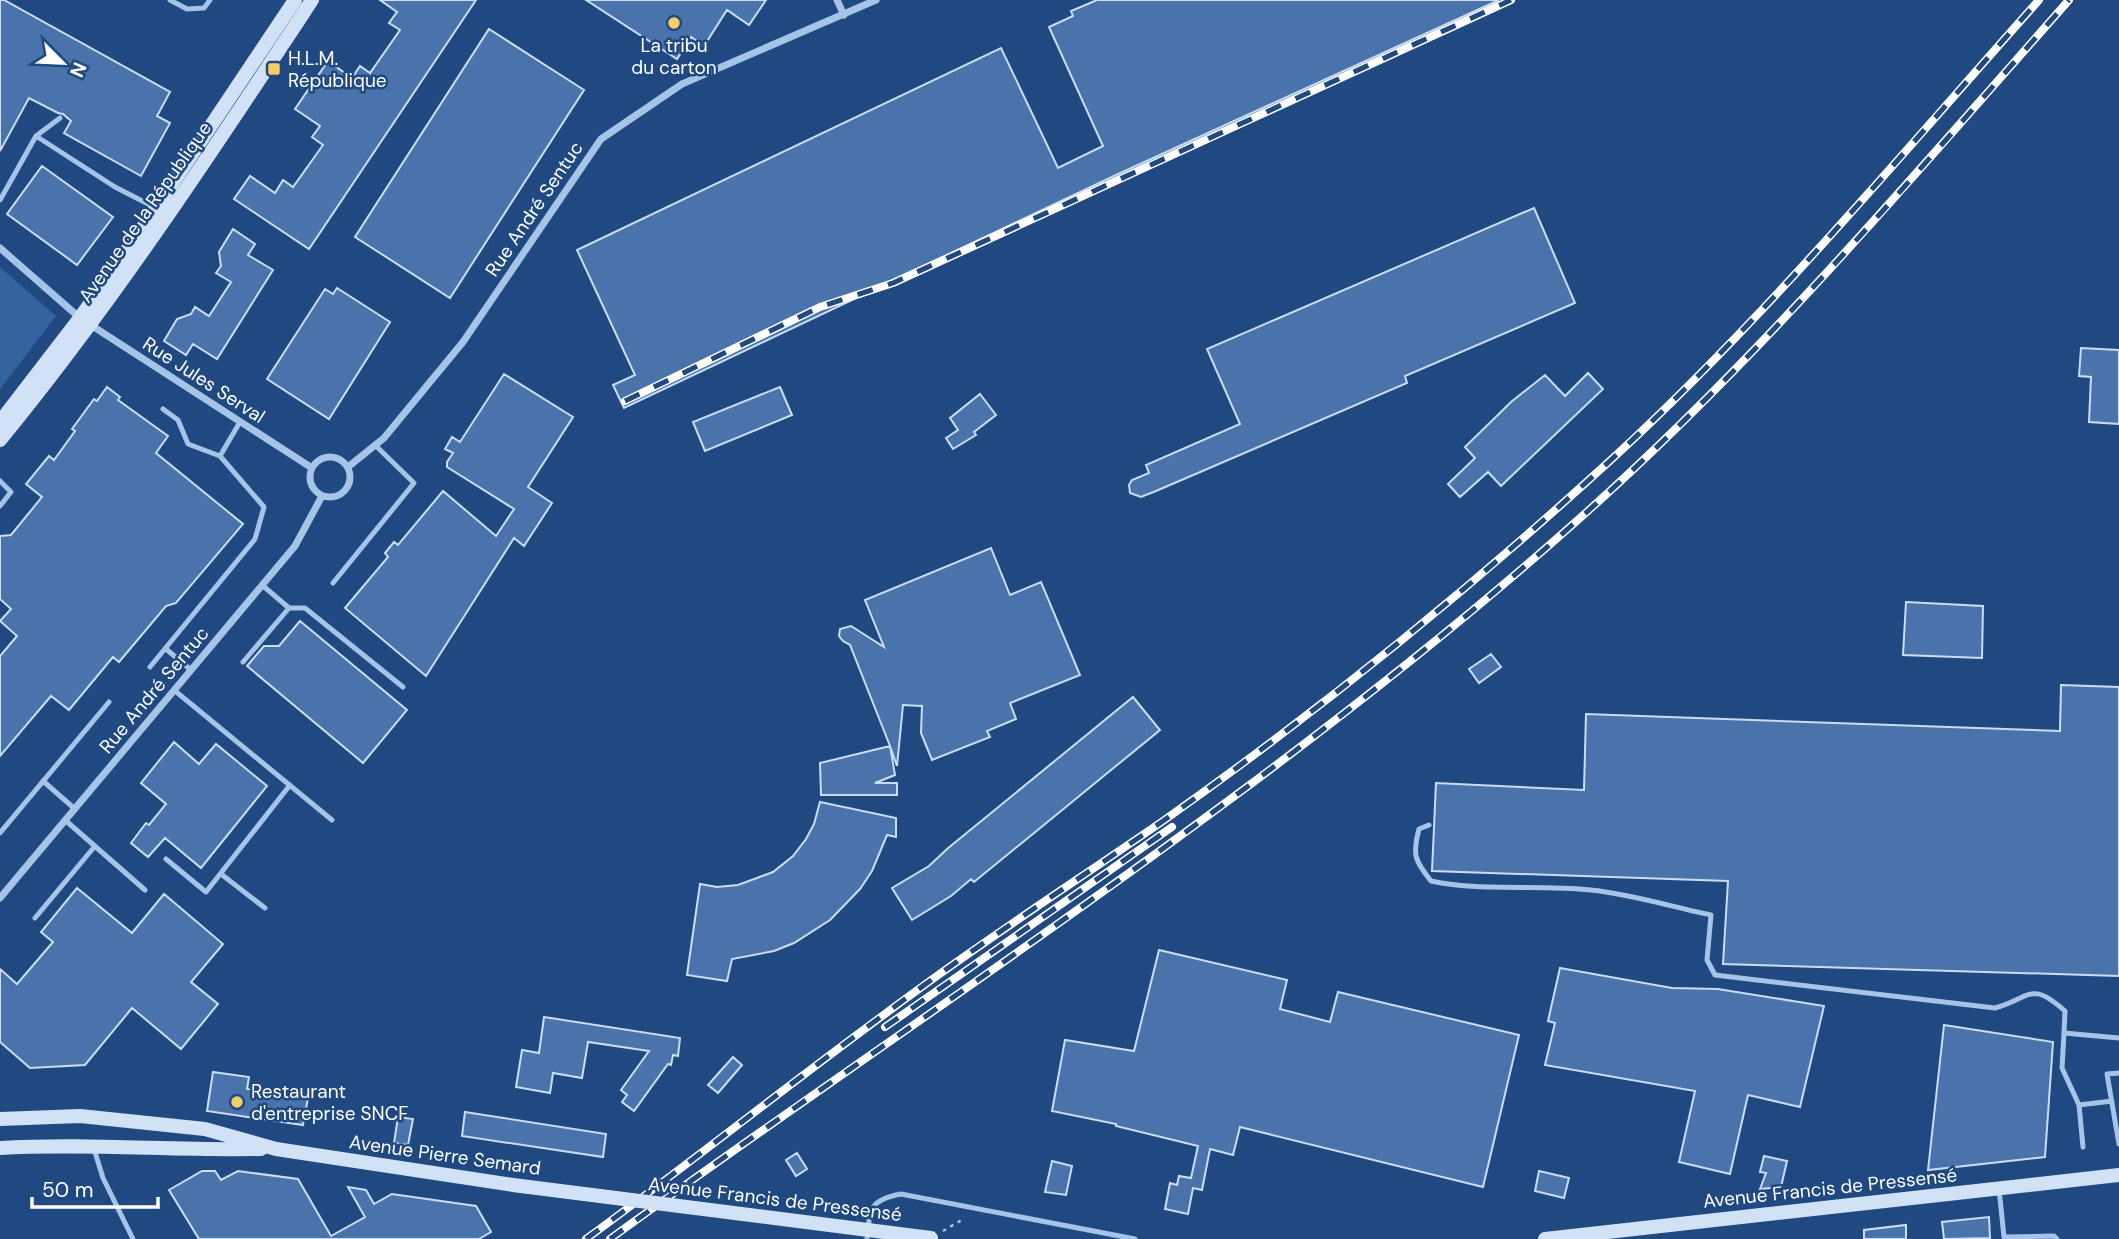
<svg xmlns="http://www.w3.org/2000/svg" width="2119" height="1239" viewBox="0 0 2119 1239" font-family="'DM Sans',sans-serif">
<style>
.green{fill:#34639f}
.building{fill:#4973aa;stroke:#caddf6;stroke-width:2}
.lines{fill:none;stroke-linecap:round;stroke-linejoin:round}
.path{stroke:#a6c3e8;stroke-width:2.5;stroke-dasharray:3.5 5;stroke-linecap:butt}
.lane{stroke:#a6c3e8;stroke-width:5}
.street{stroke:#a6c3e8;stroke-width:7}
.secondary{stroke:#d1e1f6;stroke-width:14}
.rail-casing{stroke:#fff;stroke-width:8}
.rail{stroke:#204981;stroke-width:5;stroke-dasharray:16;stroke-linecap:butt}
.secondary-bridge{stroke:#d1e1f6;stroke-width:14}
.poi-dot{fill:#f5ce67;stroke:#204981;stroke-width:2.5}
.labels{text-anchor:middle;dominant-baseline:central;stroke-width:5;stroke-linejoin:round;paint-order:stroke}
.poi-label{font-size:19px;fill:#fff;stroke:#204981;text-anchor:start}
.street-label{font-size:19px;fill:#fff;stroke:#204981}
</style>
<rect width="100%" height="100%" fill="#204981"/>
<path class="green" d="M0 267 56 316 0 389Z"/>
<path class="building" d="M0 0H4L170 92 157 116 170 123 141 176 64 133 71 121 63 114 58 113 29 98 0 151Z
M380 0H476L309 249 234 199 250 176 275 193 283 180 293 187 323 145 312 137 320 126 295 109 328 61 352 78 360 66 370 73 400 30 389 23 397 12Z
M586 0H766L749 25 727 10 704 46 691 37 677 59Z
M1097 0H1499L1116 175 624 408 613 385 635 375 577 250 1001 48 1058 168 1103 146 1049 27 1073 16 1071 11Z
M489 29 584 90 450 298 355 237Z
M42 166 113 217 77 265 7 214Z
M1534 208 1575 303 1405 376 1407 383 1156 491 1141 497 1130 493 1129 485 1132 480 1149 473 1146 465 1240 424 1207 349Z
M233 229 255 244 248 255 273 270 217 359 193 344 186 355 164 341 177 319 191 314 195 307 209 316 231 282 216 273 221 266 219 252Z
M337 288 390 322 329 419 267 379 325 289 333 294Z
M2081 348 2119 350V424L2089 422 2091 377 2079 376Z
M1588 373 1603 389 1501 486 1488 472 1460 497 1448 484 1475 458 1465 447 1511 402 1545 375 1565 396Z
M504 374 573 417 528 487 552 503 524 546 514 538 426 676 345 608 388 557 385 553 394 542 398 545 443 491 496 536 514 509 447 467V462L453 453 445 449 452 437 460 442Z
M107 387 120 397 118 400 168 436 156 453 243 524 176 603 166 606 119 662 113 657 69 710 51 696 0 756V656L17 636 0 621 11 609 0 599V536L11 535 42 497 26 484 49 456 54 460 75 431 72 429 94 399 97 401Z
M780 387 792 415 705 451 693 422Z
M980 394 996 415 974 432 976 435 953 449 946 438 958 430 950 418Z
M991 548 1010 595 1041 582 1080 675 1010 703 1016 719 987 731 990 737 932 760 921 733 922 706 903 705 897 766 890 746 895 775 875 783H897V795H821L820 763 890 746 850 645 843 641 839 636 840 629 851 626 884 647 865 600Z
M1906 602 1983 606 1982 658 1903 655Z
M300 621 407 710 363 763 247 666 264 646H279Z
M1491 654 1501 667 1479 683 1469 669Z
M2061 685 2119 687V976L1723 964 1728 881 1432 871 1436 783 1584 790 1586 714 2060 731Z
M1133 697 1160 730 974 882 971 879 951 896 912 920 892 888 929 866 947 849Z
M174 742 199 764 216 744 267 786 201 868 165 838 148 857 131 843 146 823 149 825 166 804 141 783Z
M820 802 896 818V837L887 835 872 871 860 889 830 920 794 943 774 951 732 959 727 981 687 975 700 884 717 887 738 885 773 872 793 856 806 839 814 824Z
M77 888 132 933 164 894 223 944 191 982 218 1004 181 1049 132 1008 85 1065 30 1068 0 1042V969L17 984 53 942 41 932Z
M1159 950 1287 980 1280 1009 1330 1022 1338 992 1519 1035 1483 1187 1240 1127 1233 1155 1210 1149 1202 1190 1193 1188 1188 1214 1165 1209 1170 1183 1177 1185 1179 1176 1191 1178 1198 1146 1116 1126V1124L1052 1111 1065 1040 1134 1051Z
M1560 968 1672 988 1718 989 1824 1006 1800 1107 1748 1095 1730 1174 1679 1162 1695 1091 1545 1065 1555 1023 1548 1021Z
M544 1017 680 1038 678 1056 673 1055 671 1065 668 1064 634 1111 622 1102 627 1095 621 1090 649 1051 588 1042 582 1078 553 1073 550 1093 516 1087 522 1050 539 1053Z
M1944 1025 2053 1042 2045 1157 1928 1170Z
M733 1057 742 1065 718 1093 708 1085Z
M213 1072 249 1077 247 1089 308 1098 303 1125 207 1111Z
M465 1112 606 1134 603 1157 462 1136Z
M398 1117 413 1119 408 1145 394 1143Z
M797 1153 807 1169 796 1176 786 1160Z
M1764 1156 1787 1161 1781 1187 1760 1189 1766 1173 1760 1172Z
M1052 1161 1072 1166 1066 1195 1045 1192Z
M202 1171H215L221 1180 238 1171 298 1179 331 1236 365 1217 348 1187 366 1190 374 1204 392 1194 476 1206 491 1232 479 1239H199L169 1190Z
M1539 1171 1569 1178 1564 1198 1535 1191Z
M1989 1217 1990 1238 1944 1239 1942 1222Z
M1906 1225V1239H1864V1230Z"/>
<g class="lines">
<path class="path" d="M943 1231 965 1218"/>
<path class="lane" d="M170 0 187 9 204 8 210 0
M36 136 115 187 156 208
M0 200 36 136 60 118
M163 409 178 420 188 444 220 456
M0 481 11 492 0 506
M333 583 414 483 375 445
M262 585 289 608H305L403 687
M166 649 191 670
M243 662 289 608
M150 667 255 539 264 507 220 456 240 422
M174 690 332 820
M43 781 75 809
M65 820 145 890
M1429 825 1419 829C1412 855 1415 861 1431 881 1482 892 1538 884 1591 890 1631 894 1672 907 1711 915L1707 960 1715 975 1995 1008C2031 998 2030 980 2065 1011L2064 1033
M0 833 109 702
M166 859 206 892 290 785
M221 874 265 908
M35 918 95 846
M2079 1105 2062 1068 2064 1033 2119 1038
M2119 1144 2107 1074 2119 1073
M2083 1147 2079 1105 2112 1101
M94 1149 103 1178 133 1239
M1999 1189 2004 1237 2054 1236 2057 1239
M867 1239C870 1209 869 1200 901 1194L1135 1239"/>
<path class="street" d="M837 0 844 15
M0 248 80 318 312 468
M310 477a20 20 0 1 1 40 0a20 20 0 1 1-40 0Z
M348 467 384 438 463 342 601 139 682 84 876 0
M0 898 295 546 322 496"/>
<path class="secondary" d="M0 422 80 318 146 223 295 0
M0 440C114 301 213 150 312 0
M0 1119 80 1116 205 1129 276 1149 513 1185 608 1197
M0 1148C88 1143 174 1151 261 1149
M1545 1239 2119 1175"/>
<g class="rail-casing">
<path id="rail" d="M625 401 820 307 893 283 1511 0
M885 1027 1172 827
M586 1239C705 1152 821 1059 941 973 1014 921 1089 872 1163 821 1320 710 1471 588 1613 458 1766 317 1900 156 2039 0
M610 1239C933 1005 1272 791 1571 526 1753 366 1909 181 2069 0"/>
</g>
<use href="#rail" class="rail"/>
<path class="secondary-bridge" d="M608 1197 931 1238"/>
</g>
<g class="poi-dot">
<circle cx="674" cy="23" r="7"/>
<rect x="267" y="62" width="14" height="14" rx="3.5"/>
<circle cx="237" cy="1102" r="7"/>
</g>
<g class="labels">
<g class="poi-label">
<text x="674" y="45" text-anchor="middle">La tribu<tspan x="674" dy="22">du carton</tspan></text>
<text x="288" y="58">H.L.M.<tspan x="288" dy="22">République</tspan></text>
<text x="251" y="1091">Restaurant<tspan x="251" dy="22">d'entreprise SNCF</tspan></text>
</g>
<g class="street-label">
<text transform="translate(534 209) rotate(-56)">Rue André Sentuc</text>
<text transform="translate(145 212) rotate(-55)">Avenue de la République</text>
<text transform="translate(204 380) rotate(33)">Rue Jules Serval</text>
<text transform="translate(154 690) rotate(-50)">Rue André Sentuc</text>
<text transform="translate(445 1155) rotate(8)">Avenue Pierre Semard</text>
<text transform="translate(1830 1188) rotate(-6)">Avenue Francis de Pressensé</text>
<text transform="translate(775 1199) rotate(7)">Avenue Francis de Pressensé</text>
</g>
</g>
<g transform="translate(63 63) rotate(114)" stroke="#204981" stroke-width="5" paint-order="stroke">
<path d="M0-5L12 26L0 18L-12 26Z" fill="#ffffff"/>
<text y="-10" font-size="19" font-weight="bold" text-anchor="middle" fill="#ffffff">N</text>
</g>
<path d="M32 1197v10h126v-10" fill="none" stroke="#ffffff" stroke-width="3.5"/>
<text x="42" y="1197" font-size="21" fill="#ffffff" stroke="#204981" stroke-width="5" paint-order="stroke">50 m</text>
</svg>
